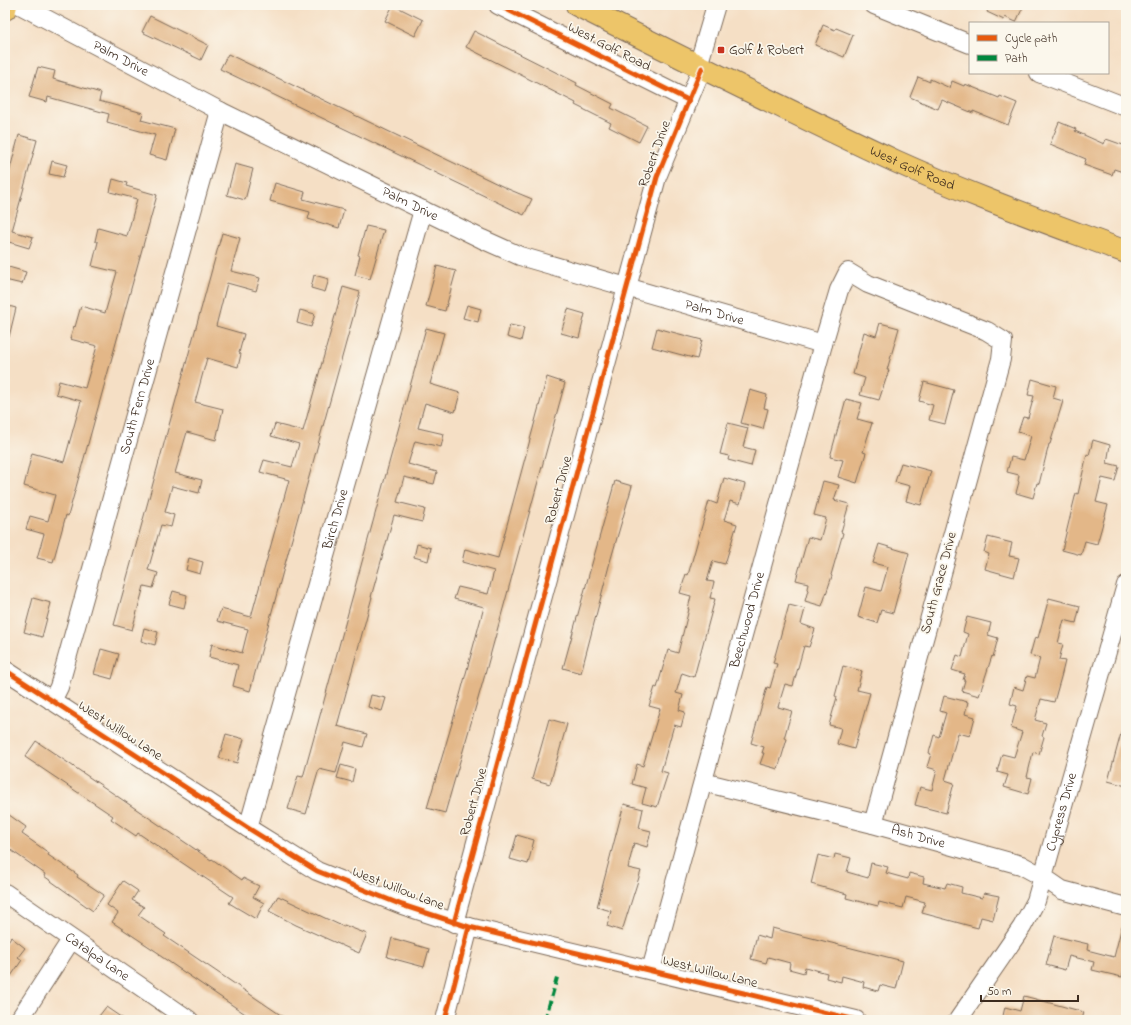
<svg xmlns="http://www.w3.org/2000/svg" width="1131" height="1025" viewBox="0 0 1131 1025" font-family="'Indie Flower',sans-serif">
<style>
.building{fill:#e3b788}
.lines{fill:none;stroke-linecap:round;stroke-linejoin:round}
.minor-casing{stroke:#7c6958;stroke-width:20}
.major-casing{stroke:#7c6958;stroke-width:24}
.minor{stroke:#fff;stroke-width:18}
.major{stroke:#edc569;stroke-width:22}
.quiet{stroke:#00873e;stroke-width:4;stroke-dasharray:8 4;stroke-linecap:butt}
.cycleway-casing{stroke:#fbf7ec;stroke-width:8}
.cycleway{stroke:#e8590c;stroke-width:5}
.poi-dot{fill:#c8321e;stroke:#fbf7ec;stroke-width:1.5}
.labels{text-anchor:middle;dominant-baseline:central;stroke-width:3.5;stroke-linejoin:round;paint-order:stroke}
.street-label{font-size:14px;fill:#3b2a1e;stroke:#fbf7ec}
.poi-label{font-size:14px;fill:#3b2a1e;stroke:#fbf7ec;text-anchor:start}
</style>
<rect width="100%" height="100%" fill="#fbf7ec"/>
<filter id="ink" filterUnits="userSpaceOnUse"><feTurbulence type="fractalNoise" baseFrequency=".025" numOctaves="2"/><feDisplacementMap in="SourceGraphic" scale="8" xChannelSelector="R" yChannelSelector="G"/><feConvolveMatrix kernelMatrix="1 2 1 2 8 2 1 2 1" color-interpolation-filters="sRGB"/></filter>
<filter id="wash" filterUnits="userSpaceOnUse"><feTurbulence type="fractalNoise" baseFrequency=".012" numOctaves="4" result="noise"/><feDisplacementMap in="SourceGraphic" scale="16" xChannelSelector="R" yChannelSelector="G"/><feGaussianBlur stdDeviation="0.9" result="paint"/><feColorMatrix in="noise" values="0 0 0 0 0 0 0 0 0 0 0 0 0 0 0 0 0 1.4 0 .05"/><feComposite in="paint" operator="in"/></filter>
<g filter="url(#wash)">
<rect width="100%" height="100%" fill="#f5dfc5"/>
<g id="blocks">
<path class="building" d="M393 5 423 20 415 36 385 21Z
M990 5H1024L1016 22 1005 17 1004 20 987 12Z
M150 16 208 45 201 60 142 32Z
M823 25 835 30 836 28 853 35 844 57 815 45Z
M474 31 577 83 576 85 613 104 611 108 647 126 639 142 609 127 611 123 575 105 576 103 466 47Z
M228 54 508 189 532 199 524 215 220 69Z
M38 67 55 71 53 79 101 93 99 101 143 113 141 120 175 129 167 160 149 155 155 135 107 122 109 114 48 97 47 102 29 97Z
M918 77 930 82V79L950 88 952 81 964 86 965 84 999 98 1000 96 1017 103 1008 125 973 111V113L942 100 938 109 910 97Z
M1059 122 1076 129 1075 131 1104 144 1106 139 1126 146V173L1114 169 1112 175 1084 165 1086 159 1050 144Z
M19 135 37 140 12 231 33 237 29 248 9 242 8 246 5 245V188Z
M52 161 67 165 63 177 49 174Z
M235 164 253 169 245 200 227 195Z
M113 179 127 183 126 186 157 195 68 516 66 515 53 562 37 558 44 534 26 529 30 516 48 521 55 495 24 486 32 453 64 462 81 401 56 394 59 381 85 388 97 346 70 339 74 326 75 327 81 306 105 313 117 272 92 266 98 242 95 241 98 228 127 236 137 199 110 192Z
M275 183 305 192 303 199 344 210 339 228 308 219 310 212 270 201Z
M366 226 384 230 370 279 355 275 360 256 358 255Z
M222 233 240 238 231 271 260 278 256 291 227 283 216 326 244 334 239 353 241 354 238 367 207 358 195 402 223 409 216 440 187 432 175 473 202 480 199 493 172 486 165 512 174 515 171 527 161 525 148 570 158 573 153 588 144 586 132 630 114 625Z
M5 266 26 272 22 284 5 280Z
M437 266 456 271 445 311 426 306Z
M314 275 329 279 325 292 311 288Z
M343 287 360 292 250 691 233 686 238 665 209 657 212 644 242 653 248 629 217 621 221 609 251 617 289 480 260 472 264 460 292 467 299 444 271 436 275 424 303 431Z
M5 305 16 308 9 337H5Z
M467 305 481 309 478 322 463 318Z
M568 309 585 314 579 338 561 333Z
M300 310 315 314 311 327 297 323Z
M880 323 899 328 887 370H889L879 400 860 395 865 378 853 374 864 332 876 336Z
M510 325 524 328 521 341 507 337Z
M426 328 444 333 430 384 460 393 455 412 425 403 418 428 444 434 441 447 415 441 408 464 437 472 434 484 404 477 397 502 425 509 422 522 394 515 371 597H372L337 726 367 734 363 747 345 742 336 773 319 769 306 814 288 809 298 776 303 777 313 741Z
M657 328 702 340 697 359 652 347Z
M547 377 565 383 484 678 445 813 427 808 456 710 484 607 454 599 458 587 488 594 494 571 462 562 465 549 498 558Z
M1032 379 1056 386 1053 398 1063 401 1050 444H1049L1039 484 1037 483 1033 498 1016 493 1019 482 1018 481 1019 475 1007 472 1011 457 1024 460 1031 436 1018 432 1023 417 1028 418 1034 396 1028 395Z
M924 382 954 390 945 424 929 420 933 405 919 401Z
M750 390 767 395 764 408 768 409 763 429 741 423Z
M846 399 862 403 857 419 872 423 863 452 866 453 857 483 838 477 843 460 830 457Z
M728 423 748 428 743 447 755 450 751 466 728 460 729 456 720 454Z
M1093 440 1110 445 1107 463 1119 466 1115 481 1102 478 1096 502 1108 505 1097 544 1085 541 1081 555 1062 550 1072 509 1076 493 1078 494 1087 454 1089 455Z
M901 463 931 471 921 505 906 501 910 486 895 482Z
M724 478 745 484 740 504 730 501 724 520 737 524 725 564 713 561 707 581 714 582 710 598 715 599 694 677 682 673 676 693 683 695 679 710 685 712 681 727 674 725 661 771 668 773 657 807 642 803 646 788 632 784 637 764 643 766 660 709 649 706 655 687 657 688 668 650 678 653 689 609H688L691 596 680 593 686 574 688 575 709 501 717 504Z
M615 481 632 486 610 562 581 673 563 668Z
M823 481 839 485 834 500 849 504 841 532 843 533 831 575 832 576 822 606 805 601 808 590 807 589 808 583 796 580 808 537 820 540 826 518 814 515Z
M988 537 1012 543 1009 556 1019 558 1014 577 985 569 989 554 984 552Z
M417 544 431 548 428 561 414 557Z
M879 544 909 553 893 613 881 610 877 623 858 617 866 587 881 591 888 567 873 563Z
M189 558 203 562 200 574 186 570Z
M173 591 187 595 184 608 169 604Z
M33 598 51 603 42 637 24 632Z
M1049 598 1080 606 1076 623 1064 620 1058 643 1063 644 1059 660 1065 661 1061 677 1054 702 1041 699 1035 720 1046 723 1042 736 1044 737 1039 754 1033 752 1027 777 1032 778 1028 794 1004 787 1008 775 997 772 1002 754 1014 757 1022 732 1011 728 1017 706 1010 704 1014 687 1023 690 1027 676 1035 678 1040 658 1030 655 1035 637 1038 638Z
M789 605 805 609 801 624 815 629 809 647 804 646 793 686 785 684 778 707 792 711 784 738 787 739 778 769 760 764 764 753H762L764 747 751 743 767 687 770 688 777 664 773 663Z
M967 617 991 623 988 635 998 638 993 657 992 656 979 696 962 691 965 680H963L965 674 952 670 957 655 962 657 968 634 963 632Z
M144 628 158 632 155 645 141 641Z
M101 649 119 654 112 679 94 674Z
M843 666 862 671 857 690 870 693 854 749 837 744 841 728 829 725 837 697 835 696Z
M371 695 386 698 382 711 368 707Z
M944 696 968 702 965 714 975 717 970 736 958 733 945 780 954 783 946 813 915 805 920 787 932 790 937 770 927 767 931 754 929 753 934 735 939 737 946 713 940 711Z
M549 719 567 724 550 784 532 779Z
M1123 726H1126V786L1108 781Z
M226 734 244 739 237 763 219 758Z
M36 741 211 860 212 859 242 880 243 878 259 886 253 897 264 903 256 919 229 903 233 897 138 833 136 836 111 819 113 816 25 757Z
M341 765 355 769 352 782 337 778Z
M624 804 643 809 639 828 651 831 647 847 634 843 628 868 641 871 622 931 607 926 611 911 597 907Z
M5 812 26 827 22 834 49 853 48 855 78 875 77 877 104 895 93 911 44 876 45 874 5 846Z
M517 835 534 840 528 864 510 859Z
M835 854 851 858 847 872 868 878 871 863 888 867 886 873 908 879 909 873 924 877 923 883 945 888 947 883 962 887 961 893 982 898 984 893 999 896 993 920 981 917 978 928 922 913 925 902 906 897 903 908 879 902 878 906 846 898 847 894 811 884 818 855 834 859Z
M123 881 138 891 132 900 144 907 138 915 166 934 164 936 288 1020H254L159 955 160 954 112 922 118 913 107 905Z
M278 896 344 927V925L367 934 359 953 296 925 269 911Z
M1122 926H1126V961L1122 977 1092 970 1094 962 1069 956 1065 970 1046 965 1054 936 1088 944 1087 950 1114 957Z
M772 928 903 961 896 989 880 985 878 991 863 987 864 982 842 976 841 982 826 978 827 973 805 967 804 973 789 969 790 963 768 957 766 963 751 959 757 935 770 939Z
M11 937 25 948 18 957 22 960 11 976 5 971V945Z
M392 938 429 949 424 967 387 957Z
M1024 996 1084 1012 1082 1020H1002L1005 1007 1020 1011Z
M106 1007 125 1020H96Z"/>
</g>
</g>
<g filter="url(#ink)">
<use href="#blocks" fill-opacity="0" stroke="#7c6958" stroke-width="1"/>
<g class="lines">
<g class="minor-casing">
<g id="minor">
<path id="s1" d="M20 5 220 111 482 239 520 256 823 344"/>
<path d="M498 5 688 100"/>
<path d="M874 5 970 44"/>
<path d="M698 66 716 5"/>
<path d="M1039 73 1126 107"/>
<path d="M5 670 248 828 317 871 402 905 469 927 856 1020"/>
<path id="s2" d="M52 701 59 687 220 111"/>
<path id="s3" d="M703 782 873 824 1021 865 1043 877 1062 890 1126 907"/>
<path id="s4" d="M248 828 423 210"/>
<path id="s5" d="M5 893 189 1020"/>
<path d="M454 923 657 177 702 68"/>
<path id="s6" d="M651 970 823 344 839 290 848 272 868 284 987 331 1003 341 1001 359 873 824"/>
<path d="M19 1020 71 940"/>
<path d="M445 1020 469 927"/>
<path id="s7" d="M958 1020 1022 927 1036 901 1126 585"/>
</g>
</g>
<g class="major-casing">
<g id="major">
<path id="s8" d="M577 5C682 58 788 111 895 161 970 195 1049 223 1126 252"/>
<path d="M5 9 6 5"/>
</g>
</g>
<use href="#minor" class="minor"/>
<use href="#major" class="major"/>
<path class="quiet" d="M545 1020 558 974"/>
<g class="cycleway-casing">
<path id="cycleway" d="M498 5 688 100
M5 670 248 828 317 871 402 905 469 927 856 1020
M454 923 657 177 702 68
M445 1020 469 927"/>
</g>
<use href="#cycleway" class="cycleway"/>
</g>
</g>
<rect class="poi-dot" x="717" y="46" width="8" height="8" rx="2"/>
<g class="labels">
<g class="street-label">
<text transform="translate(609 47) rotate(27)">West Golf Road</text>
<text stroke="none"><textPath href="#s1" startOffset="114">Palm Drive</textPath></text>
<text transform="translate(655 154) rotate(-70)">Robert Drive</text>
<text stroke="none"><textPath href="#s8" startOffset="373">West Golf Road</textPath></text>
<text stroke="none"><textPath href="#s1" startOffset="438">Palm Drive</textPath></text>
<text stroke="none"><textPath href="#s1" startOffset="762">Palm Drive</textPath></text>
<text stroke="none"><textPath href="#s2" startOffset="307">South Fern Drive</textPath></text>
<text transform="translate(559 490) rotate(-75)">Robert Drive</text>
<text stroke="none"><textPath href="#s4" startOffset="321">Birch Drive</textPath></text>
<text transform="translate(939 583) rotate(-75)">South Grace Drive</text>
<text stroke="none"><textPath href="#s6" startOffset="363">Beechwood Drive</textPath></text>
<text transform="translate(120 731) rotate(33)">West Willow Lane</text>
<text transform="translate(474 802) rotate(-75)">Robert Drive</text>
<text stroke="none"><textPath href="#s7" startOffset="235">Cypress Drive</textPath></text>
<text stroke="none"><textPath href="#s3" startOffset="222">Ash Drive</textPath></text>
<text transform="translate(398 889) rotate(21)">West Willow Lane</text>
<text stroke="none"><textPath href="#s5" startOffset="112">Catalpa Lane</textPath></text>
<text transform="translate(710 972) rotate(14)">West Willow Lane</text>
</g>
<g class="poi-label">
<text x="729" y="50">Golf &amp; Robert</text>
</g>
</g>
<rect width="1131" height="1025" fill="none" stroke="#fbf7ec" stroke-width="20"/>
<rect x="969" y="22" width="140" height="52" fill="#fbf7ec" stroke="#aea59a"/>
<rect x="977" y="35" width="20" height="6" fill="#e8590c" stroke="#aea59a"/>
<text x="1005" y="42" font-size="12" fill="#3b2a1e">Cycle path</text>
<rect x="977" y="55" width="20" height="6" fill="#00873e" stroke="#aea59a"/>
<text x="1005" y="62" font-size="12" fill="#3b2a1e">Path</text>
<path d="M981 995v6h97v-6" fill="none" stroke="#3b2a1e" stroke-width="2"/>
<text x="987" y="995" font-size="12" fill="#3b2a1e" stroke="#fbf7ec" stroke-width="3" paint-order="stroke">50 m</text>
</svg>
